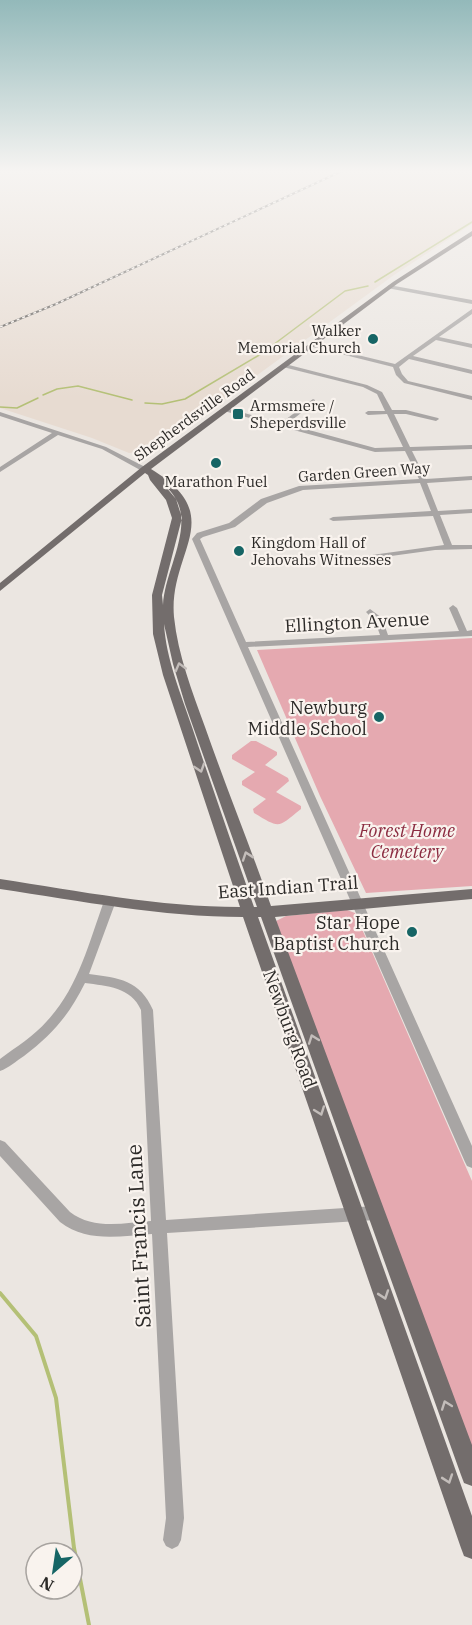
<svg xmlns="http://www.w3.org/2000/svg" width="472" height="1625" viewBox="0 0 472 1625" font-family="'IBM Plex Serif',serif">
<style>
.built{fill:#e7dbd1}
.green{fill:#e5a9b0}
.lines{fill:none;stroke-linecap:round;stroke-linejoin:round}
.stream-far1{stroke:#b4c076;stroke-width:1.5}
.stream{stroke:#b4c076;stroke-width:4}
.minor{fill:#a8a5a4;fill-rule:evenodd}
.major{fill:#736d6c;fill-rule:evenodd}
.rail-casing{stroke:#595653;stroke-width:2}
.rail{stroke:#f9f3ee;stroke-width:1.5;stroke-dasharray:3;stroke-linecap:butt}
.oneway{stroke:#c3bdba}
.poi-dot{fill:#166565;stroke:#f9f3ee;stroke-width:2}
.labels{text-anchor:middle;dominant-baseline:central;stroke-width:4.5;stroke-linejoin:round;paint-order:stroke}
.far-poi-label{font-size:15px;fill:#2c2a28;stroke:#f9f3ee;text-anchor:start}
.far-street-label{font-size:15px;fill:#2c2a28;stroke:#f9f3ee}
.street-label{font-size:18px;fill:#2c2a28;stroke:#f9f3ee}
.poi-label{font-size:18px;fill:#2c2a28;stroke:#f9f3ee;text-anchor:end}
.park-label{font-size:18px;font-style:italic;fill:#8c2d42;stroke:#f9f3ee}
.near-street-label{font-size:21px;fill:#2c2a28;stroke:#f9f3ee}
</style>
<rect width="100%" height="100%" fill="#ebe6e1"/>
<path class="built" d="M0 171H472V224L394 275 155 450 129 453 92 438 0 408Z"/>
<path class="green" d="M472 638V886L366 893 320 796 257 650Z
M251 741H256L277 752V755L265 765 288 778 289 781 276 792 301 806V809C277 828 281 829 254 813L253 809 266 799 242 785V781L255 772 232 759V755Z
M347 910 355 913 472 1181V1458L276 921 286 916Z"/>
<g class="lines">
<path class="stream-far1" d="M375 282 472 222
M43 395 57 389 78 386 132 400
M145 403 162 404 185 399 261 354 345 291 368 286
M0 407 17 408 38 398"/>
<path class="stream" d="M0 1293 36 1336 56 1398 74 1548 89 1625"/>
<path class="minor" d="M389 285 472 300V304L387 288Z
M472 309V314L439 337 472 344V348L436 340 413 356 472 370V374L409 359 399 367 402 374 408 381 472 396V400L404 383 396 375 393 367 309 346 312 344 395 364Z
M285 364 367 385 382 392 392 410H406L438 418 439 419 436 421 406 414H394L410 447 472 445V449L412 451 426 479 472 476V480L427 483 438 511 472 509V513L440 515 452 545H472V549L435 550 340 563 339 561 343 559 444 545 433 516 333 521 329 519 333 517 431 511 420 483 303 490 267 503 235 527 203 537 200 539 246 642 380 635 375 621 366 612 370 609 382 618 388 635 459 631 449 608 453 605 457 608 467 631 472 630V636L248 647 472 1146V1168L467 1166 465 1162 192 539 197 533 229 523 261 499 299 486 419 479 405 451 375 452 224 411V409L226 408 281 423 313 399 315 400V402L287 424 375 448 403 447 387 414 368 415 365 413 368 411H385L377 394 363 387 283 367V365Z
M0 412 106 447 149 469 142 471 102 449 58 435 0 472V467L52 433 0 416Z
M110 897 114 898 116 901 89 974C119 978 140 980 153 1010L166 1220 375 1206 380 1208 382 1213 380 1218 375 1220 167 1233 184 1518 181 1540 178 1546 172 1549 166 1546 163 1540 166 1518 152 1234C120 1236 87 1243 60 1222L0 1156V1140L5 1142 70 1212C93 1230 124 1223 151 1221L141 1010C131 987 107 986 85 983 69 1015 53 1034 24 1056 16 1061 9 1068 0 1071V1059C16 1047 34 1036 47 1021 78 988 89 943 104 901L106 898Z"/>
<path class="major" d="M472 231V236L397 284 151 469C230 517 168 551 174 617 178 655 192 691 205 727 226 787 250 846 271 906L472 889V899L275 917 472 1445V1486L464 1483 461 1475 261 917H258L472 1516V1559L464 1556 461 1548 243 917C162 917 81 901 0 889V879C79 891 159 907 240 907L163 675 153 634 152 595 172 518 166 500 150 480 148 475 145 473 0 591V583L142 467 393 282ZM165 486C202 517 165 566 163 605L162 595 182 518 176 499ZM164 624 173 664 185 704 257 907H254C233 847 212 787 192 727 181 694 166 659 164 624Z"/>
<g class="rail-casing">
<path id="rail" d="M0 327 56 304 342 171"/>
</g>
<use href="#rail" class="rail"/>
</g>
<defs><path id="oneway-chevron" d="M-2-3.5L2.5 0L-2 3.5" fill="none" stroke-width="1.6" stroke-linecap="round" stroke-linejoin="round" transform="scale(1.5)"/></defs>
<g class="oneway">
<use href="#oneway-chevron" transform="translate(180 667) rotate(-105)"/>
<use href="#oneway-chevron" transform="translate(200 768) rotate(72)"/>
<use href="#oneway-chevron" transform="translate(247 856) rotate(-109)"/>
<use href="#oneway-chevron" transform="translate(313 1039) rotate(-110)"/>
<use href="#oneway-chevron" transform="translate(320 1111) rotate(70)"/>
<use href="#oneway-chevron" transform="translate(384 1295) rotate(71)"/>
<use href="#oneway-chevron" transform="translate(446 1405) rotate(-110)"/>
<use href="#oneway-chevron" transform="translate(448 1479) rotate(71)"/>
</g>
<linearGradient id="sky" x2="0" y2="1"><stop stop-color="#93b9ba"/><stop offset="0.43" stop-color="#f6f4f2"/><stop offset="1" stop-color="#f6f4f2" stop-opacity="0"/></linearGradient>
<rect width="472" height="398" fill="url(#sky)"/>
<g class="poi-dot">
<circle cx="373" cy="339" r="6"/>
<rect x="232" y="408" width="12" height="12" rx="3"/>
<circle cx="216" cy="463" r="6"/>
<circle cx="239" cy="551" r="6"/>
<circle cx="379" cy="717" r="6"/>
<circle cx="412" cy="932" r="6"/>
</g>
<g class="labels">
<g class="far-poi-label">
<text x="361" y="330" text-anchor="end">Walker<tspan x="361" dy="17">Memorial Church</tspan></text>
<text x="250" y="405">Armsmere /<tspan x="250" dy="17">Sheperdsville</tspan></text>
<text x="216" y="481" text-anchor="middle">Marathon Fuel</text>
<text x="251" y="542">Kingdom Hall of<tspan x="251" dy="17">Jehovahs Witnesses</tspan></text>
</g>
<g class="far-street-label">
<text transform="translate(194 415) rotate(-36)">Shepherdsville Road</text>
<text transform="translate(364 472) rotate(-4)">Garden Green Way</text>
</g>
<g class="street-label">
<text transform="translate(357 622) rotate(-3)">Ellington Avenue</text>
<text transform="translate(288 887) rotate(-4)">East Indian Trail</text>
<text transform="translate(290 1029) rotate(70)">Newburg Road</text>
</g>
<g class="poi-label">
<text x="367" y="707">Newburg<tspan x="367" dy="21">Middle School</tspan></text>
<text x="400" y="922">Star Hope<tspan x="400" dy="21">Baptist Church</tspan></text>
</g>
<g class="park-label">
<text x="407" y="830">Forest Home<tspan x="407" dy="21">Cemetery</tspan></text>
</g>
<g class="near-street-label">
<text transform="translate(138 1236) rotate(-93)">Saint Francis Lane</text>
</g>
</g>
<g transform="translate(54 1571) rotate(209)"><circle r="28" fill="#f9f3ee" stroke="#a7a39f" stroke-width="1.5"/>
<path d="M0-4.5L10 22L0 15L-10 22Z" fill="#166565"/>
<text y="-9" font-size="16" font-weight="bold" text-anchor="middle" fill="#2c2a28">N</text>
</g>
</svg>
